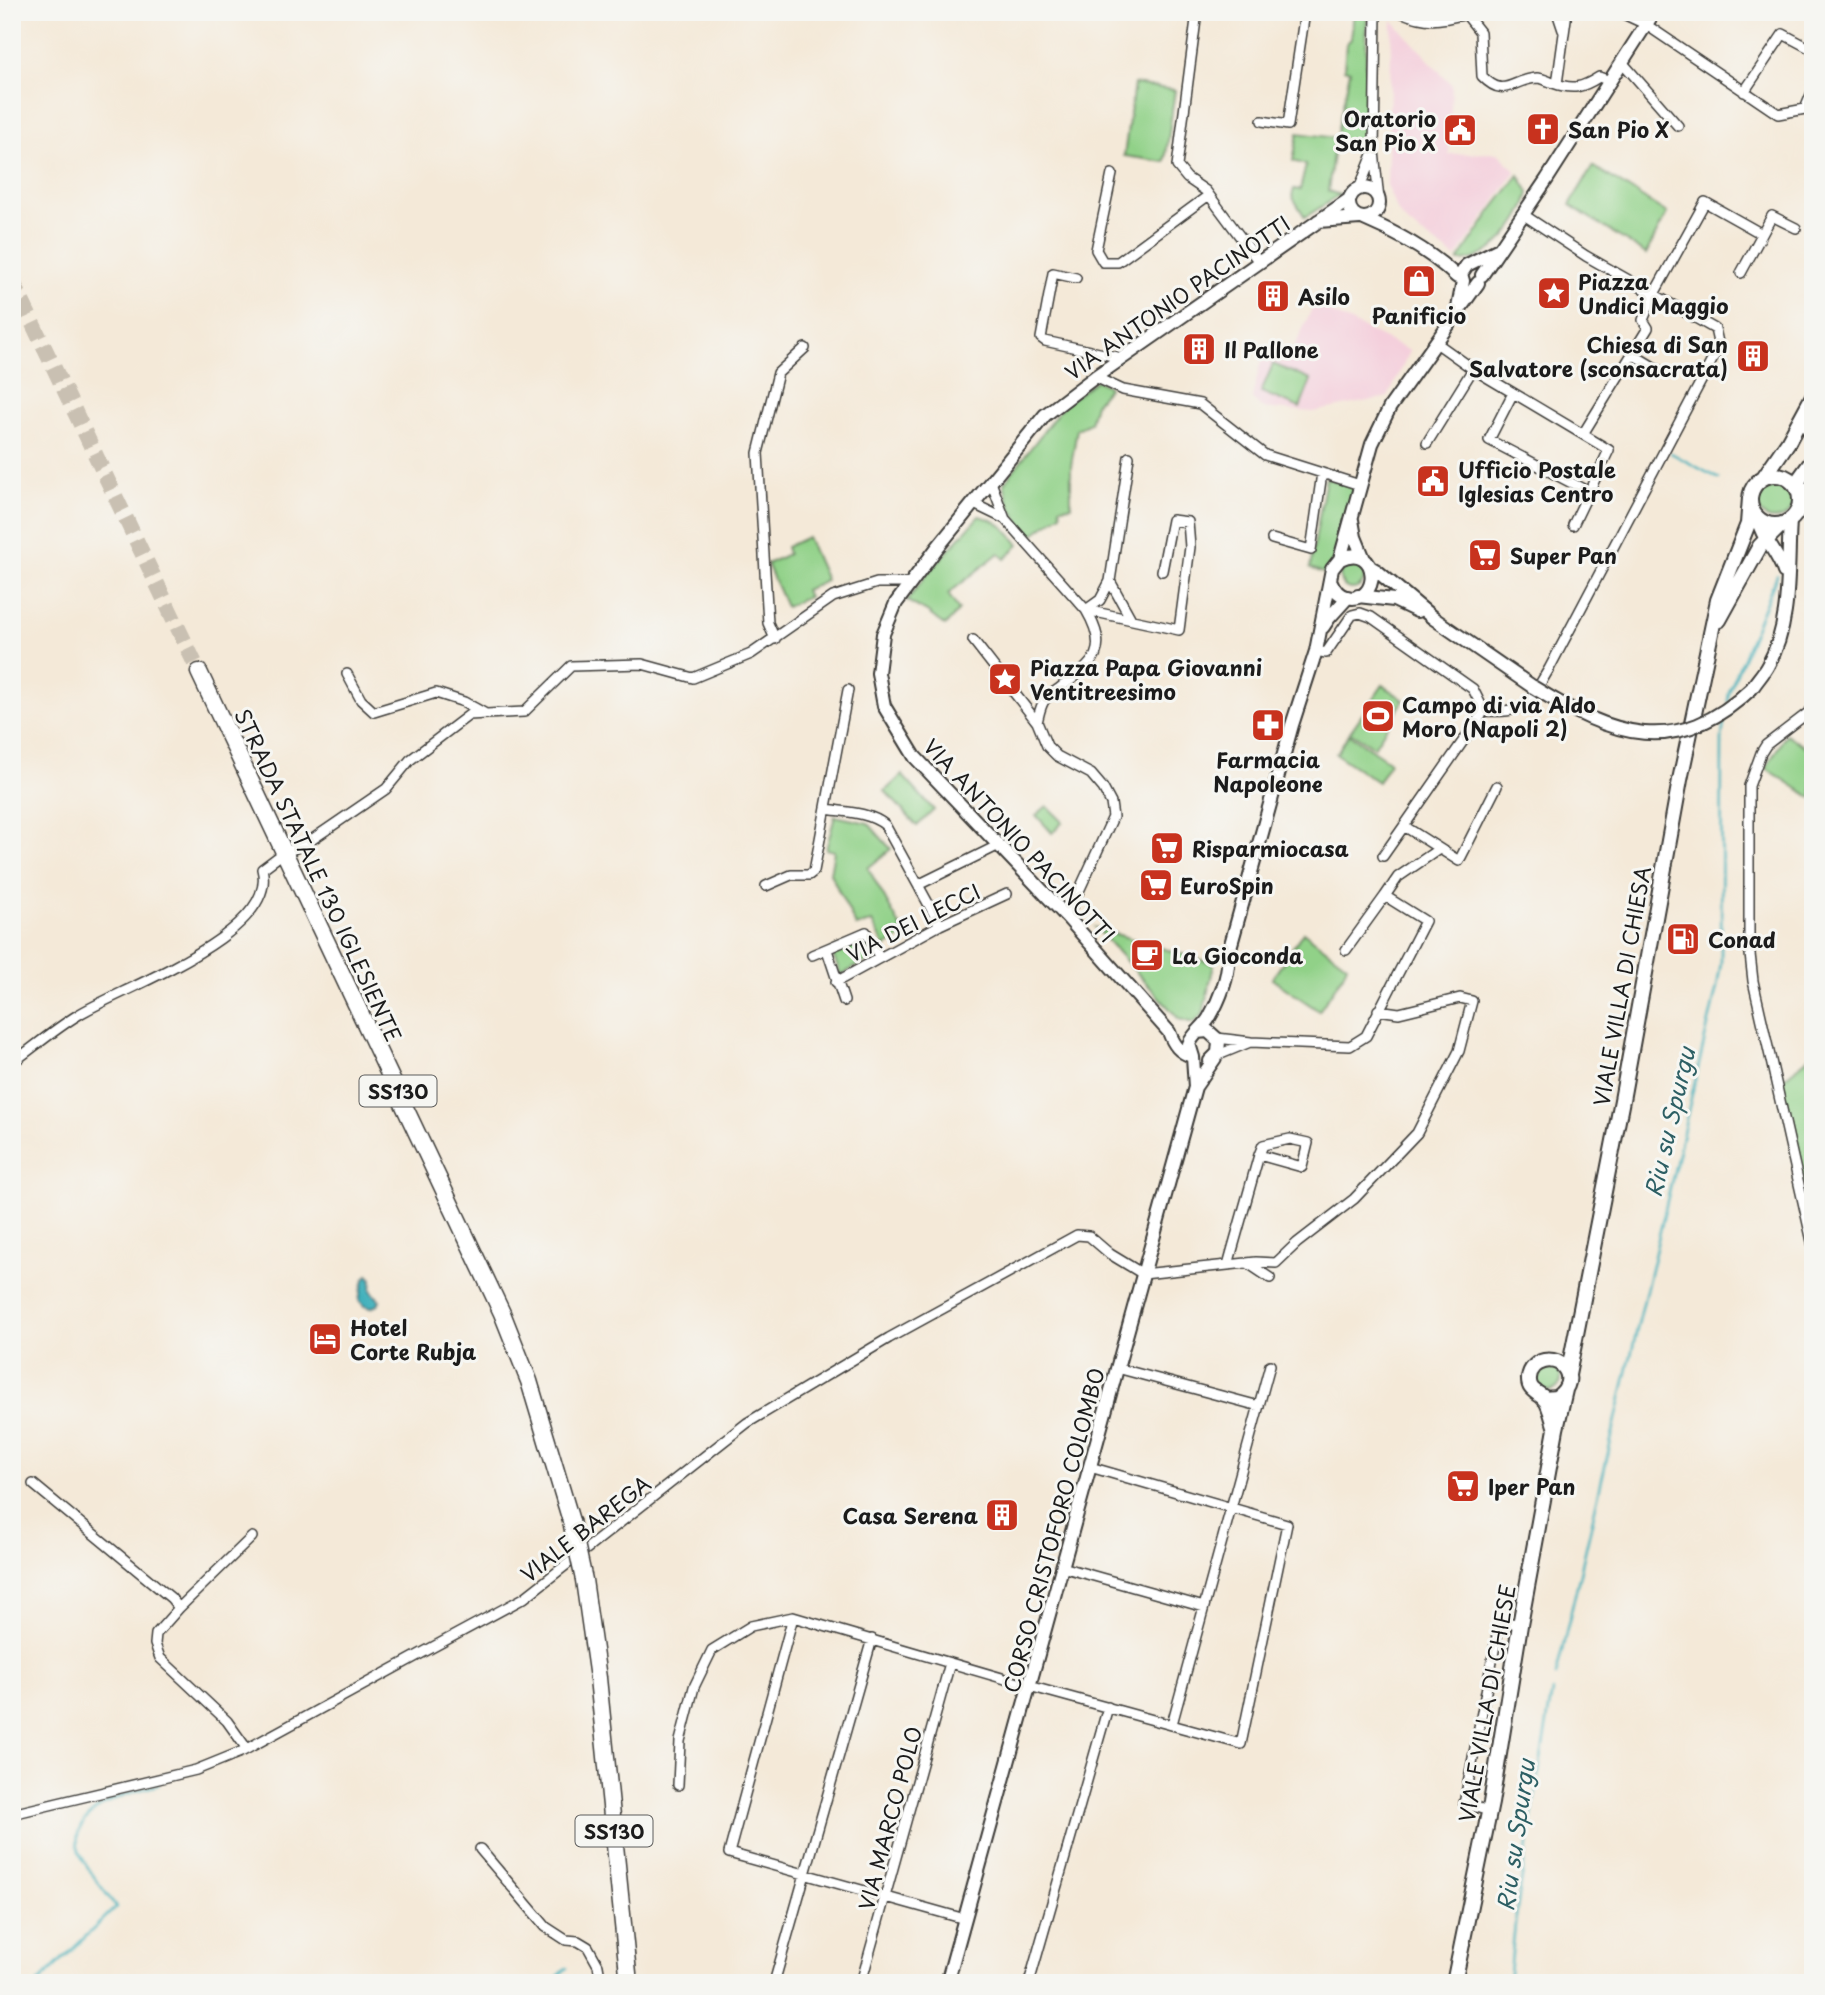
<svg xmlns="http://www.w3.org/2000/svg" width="1825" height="1995" viewBox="0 0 1825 1995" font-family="'Playpen Sans',sans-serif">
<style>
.built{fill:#f4cfdc}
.green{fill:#91d188;stroke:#567652;stroke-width:2}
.water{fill:#42b1bc;stroke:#2f666c;stroke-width:2}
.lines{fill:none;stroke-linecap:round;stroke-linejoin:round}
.stream{stroke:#42b1bc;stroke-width:2.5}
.highway-tunnel{stroke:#c9c0b2;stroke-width:16;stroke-dasharray:16 8;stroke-linecap:butt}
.street-casing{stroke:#3c3b38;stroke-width:12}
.secondary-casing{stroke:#3c3b38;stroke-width:16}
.primary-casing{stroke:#3c3b38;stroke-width:18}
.highway-casing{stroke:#3c3b38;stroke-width:19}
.street{stroke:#fff;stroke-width:9}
.secondary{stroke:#fff;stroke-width:12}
.primary{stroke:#fff;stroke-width:14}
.highway{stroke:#fff;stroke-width:16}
.secondary-bridge-casing{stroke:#3c3b38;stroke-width:16;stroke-linecap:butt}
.highway-bridge-casing{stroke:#3c3b38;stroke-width:19;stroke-linecap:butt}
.secondary-bridge{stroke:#fff;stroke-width:12}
.highway-bridge{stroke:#fff;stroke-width:16}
.labels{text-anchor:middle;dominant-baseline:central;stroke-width:6;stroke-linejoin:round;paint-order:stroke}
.shield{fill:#f6f6f2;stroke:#5d5d5c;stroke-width:2}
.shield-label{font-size:19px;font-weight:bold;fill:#1c1c1c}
.poi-label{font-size:21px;font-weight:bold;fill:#1c1c1c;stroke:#f6f6f2;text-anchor:start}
.street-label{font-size:21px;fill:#1c1c1c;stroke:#f6f6f2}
.water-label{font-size:23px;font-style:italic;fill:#2d5f64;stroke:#f6f6f2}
</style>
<rect width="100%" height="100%" fill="#f6f6f2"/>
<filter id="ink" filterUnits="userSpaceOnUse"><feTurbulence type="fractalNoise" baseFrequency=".0143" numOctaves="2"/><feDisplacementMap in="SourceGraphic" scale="14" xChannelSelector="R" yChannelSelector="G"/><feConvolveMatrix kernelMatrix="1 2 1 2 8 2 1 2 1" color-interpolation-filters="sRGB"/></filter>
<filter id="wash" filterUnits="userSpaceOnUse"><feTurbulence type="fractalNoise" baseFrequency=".00686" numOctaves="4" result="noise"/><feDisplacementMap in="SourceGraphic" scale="28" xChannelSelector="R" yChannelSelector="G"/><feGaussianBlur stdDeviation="1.57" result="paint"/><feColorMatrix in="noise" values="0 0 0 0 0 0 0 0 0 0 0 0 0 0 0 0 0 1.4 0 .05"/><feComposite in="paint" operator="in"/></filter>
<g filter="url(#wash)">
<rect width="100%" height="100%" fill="#f4e9d8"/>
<path class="built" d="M1392 20 1452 85 1449 154 1498 153 1516 171 1456 258 1411 226 1399 214 1387 187Z
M1314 304 1410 351 1388 397 1313 412 1261 408 1252 398 1261 360 1288 362Z"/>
<path class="green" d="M1354 12H1367L1365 112 1361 149 1334 146 1328 191 1340 195 1305 217 1292 196 1294 189 1300 190 1306 165 1293 161 1298 133 1336 138 1350 71 1344 69 1346 44 1351 39Z
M1134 84 1175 90 1165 162 1124 156Z
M1593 166 1667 213 1646 254 1570 205Z
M1519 175 1529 192C1524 222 1490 262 1458 261L1492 210Z
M1273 364 1311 380 1300 408 1261 392Z
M1096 380 1109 387 1095 404 1090 423 1077 429 1071 466V506L1060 507 1061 514 1031 536C1016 519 1008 506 1004 483L1063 406Z
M1326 478 1356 487 1329 575 1310 568Z
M1756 500a19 19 0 1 1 38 0a19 19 0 1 1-38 0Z
M979 516C999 520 1007 529 1019 545L1005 559 999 553 948 594 959 610 945 626 927 612 907 601 927 574Z
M807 537 826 580 805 590 808 597 786 607 767 564 788 554 786 547Z
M1340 577a12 12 0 1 1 24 0a12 12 0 1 1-24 0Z
M1383 685 1404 700 1374 747 1350 732Z
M1349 734 1390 762 1378 782 1336 754Z
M1786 734 1813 752 1812 798 1766 768Z
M902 775 934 810 917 826 885 791Z
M1047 806 1063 822 1052 833 1036 815Z
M835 816 868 823 891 849 868 868 905 935 885 947 872 922 856 926 830 873 834 851 826 849Z
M1096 928 1214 964 1203 1014 1193 1023 1179 1019Z
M1303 932 1347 965 1343 975 1319 1011 1272 979Z
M865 936 875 957 841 975 831 951Z
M1813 1054V1228L1781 1080Z
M1537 1379a12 12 0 1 1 24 0a12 12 0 1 1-24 0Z"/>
<path class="water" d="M368 1275 372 1279 371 1290 380 1301 378 1305 370 1308 364 1306 359 1300 364 1280Z"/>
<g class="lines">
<path class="stream" d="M1671 453 1719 479
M1728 701 1729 692 1777 575
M1556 1676 1717 987 1721 962 1722 737 1725 715
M38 1983 116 1907C107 1894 80 1861 78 1847 71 1808 130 1792 158 1785
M551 1983 567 1968
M1509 1983 1516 1914 1552 1691"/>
</g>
</g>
<g filter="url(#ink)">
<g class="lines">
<path class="highway-tunnel" d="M12 280 199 672"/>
<g class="street-casing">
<path id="street" d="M1197 12 1177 166 1187 178 1206 191 1259 262
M1376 12 1374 151 1379 200
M1400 12C1428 23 1438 21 1467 14
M1464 12 1480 32 1482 76C1505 100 1512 79 1537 78 1542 78 1548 81 1553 83 1573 90 1582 88 1599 77L1610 81
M1557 12 1563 30
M1590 12H1620
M1619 12 1645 24 1778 114 1805 109 1813 90
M1622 62 1678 126
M1557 84 1567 12
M1744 92 1783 34 1813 50
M1262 121 1288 125 1305 12
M1112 174 1096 250 1103 262H1118L1209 195
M1359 189 1374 152
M1741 273 1772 216 1796 228
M1076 278 1053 273 1041 338 1045 341 1122 358
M1435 342 1473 369 1609 450 1573 525
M1632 354 1662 372
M1095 377 1123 390 1200 404 1265 455 1360 485
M1513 393 1489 440 1587 491
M1583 434 1648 328 1643 320 1654 294 1705 202 1762 234
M1427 443 1473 369
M991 482 1005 519
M1798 488 1805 487 1813 491
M974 504 1005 519 1086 610C1110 651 1095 663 1061 687 1056 691 1048 695 1044 701 1040 707 1039 715 1037 722
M1797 512 1813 503
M1272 539 1311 550 1322 473
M1110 581 1131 619
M1086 610 1179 630 1190 547 1188 522 1172 520 1162 571
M1086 610 1100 600 1110 581 1129 457
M775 639 768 623 758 453 778 373 805 348
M973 640 1037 722 1047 746 1057 756 1091 774 1103 788 1111 803 1113 817 1067 917
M1316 651 1326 653 1352 615 1360 613 1371 617 1473 689 1484 711 1404 826 1459 861 1497 786
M347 674 361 700 374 712 436 693 464 702 484 713
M1813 709 1766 745 1761 753 1749 786V945L1753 981 1813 1246
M1484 711C1529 713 1527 705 1549 669L1719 347 1715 329 1586 256 1524 215
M826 809C845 812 869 812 885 825L940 925
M289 851 307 843 386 789 410 760 469 715 524 712 571 666 642 664 693 678 751 654 833 597 877 583H911
M1383 856 1404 826
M918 885 999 845
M766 886 791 875H809L814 871 848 690
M827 950 844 1001
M1346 950 1385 896
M812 955 866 932 880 958
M836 982 940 925 1007 894
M1217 1038 1251 1042 1350 1046 1366 1036 1425 921 1385 896 1398 877 1439 849
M1216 1056 1250 1042
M12 1063C34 1047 55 1029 78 1015 121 988 280 934 262 869L278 857
M1249 1264 1270 1278
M1228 1265 1259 1155 1263 1145 1290 1139 1308 1143 1302 1167 1259 1155
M1117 1368 1259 1406
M33 1484 171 1598 179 1608
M1062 1567 1204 1607
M793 1617 729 1853 965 1919
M1172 1724 1270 1365
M247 1749 227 1721 160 1658 155 1644 156 1634 179 1608 252 1537
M678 1785 680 1741 694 1687 712 1650 751 1626 793 1617 1029 1686 1241 1744 1287 1524 1090 1467
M1490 1811 1464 1804 1500 1620 1520 1625
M12 1814 196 1770 243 1751 422 1653 524 1598 747 1423 889 1338 1077 1235 1089 1236 1110 1254 1143 1274 1256 1262 1276 1263 1297 1243 1354 1199 1417 1133 1459 1051 1472 1001 1460 998 1399 1013 1378 1010
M480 1849 546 1927 566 1940 578 1941 588 1947 598 1965 601 1983
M774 1983 872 1639
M861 1983 950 1663
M1029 1983 1108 1707"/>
</g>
<g class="secondary-casing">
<path id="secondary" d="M1349 203a15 15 0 1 1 30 0a15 15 0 1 1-30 0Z
M1364 219C1397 233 1431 252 1457 277H1462
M1318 221 1360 218
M1482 275 1547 179 1654 12
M1458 308 1463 281 1461 274 1467 265 1497 250
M1757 517C1761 538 1778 552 1784 572
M1352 520 1355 537 1364 559
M1370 567 1377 571 1433 618 1533 687
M1331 582C1334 589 1338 595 1346 597 1382 606 1380 540 1340 559
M1358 596 1394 600 1417 611
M1323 627 1329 618 1348 597
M1752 688C1757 680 1764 673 1768 665 1792 624 1787 567 1790 520
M1197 1032 1208 1031 1219 1041 1218 1053 1210 1061
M1192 1056C1179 1052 1174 1045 1169 1032L1067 917 915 757 884 706 878 673 883 634 896 603 937 548 1045 415 1095 377 1350 199
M1195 1087 1193 1057 1189 1044C1193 1034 1203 1028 1209 1018 1219 1001 1230 975 1228 955L1292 725 1316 651 1332 569 1340 559 1372 444 1390 407 1478 283
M947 1983 1195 1087 1215 1058"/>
</g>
<g class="primary-casing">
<path id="primary" d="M1807 411 1805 423 1813 434
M1750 500a25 25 0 1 1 50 0a25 25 0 1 1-50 0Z
M1764 477 1788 442 1813 396
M1795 485 1813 460
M1719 620 1760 546 1781 525
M1568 1375 1622 1100 1680 780 1718 600 1748 524 1750 498
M1544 1399 1556 1398C1566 1391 1572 1381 1566 1370 1556 1354 1531 1359 1529 1378 1528 1390 1537 1392 1544 1398 1550 1404 1553 1421 1556 1429
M1454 1983 1491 1803 1520 1625 1556 1429 1565 1390"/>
</g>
<g class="highway-casing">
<path id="highway" d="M199 672 502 1313 529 1381 571 1521
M598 1678 629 1983"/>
</g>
<use href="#street" class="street"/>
<use href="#secondary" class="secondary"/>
<use href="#primary" class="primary"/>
<use href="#highway" class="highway"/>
<g class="secondary-bridge-casing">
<path id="secondary-bridge" d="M1533 687C1612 736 1677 760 1752 688"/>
</g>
<g class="highway-bridge-casing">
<path id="highway-bridge" d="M571 1521 584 1580 598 1678"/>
</g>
<use href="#secondary-bridge" class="secondary-bridge"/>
<use href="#highway-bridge" class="highway-bridge"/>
</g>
</g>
<defs>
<g id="church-square" transform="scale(1.75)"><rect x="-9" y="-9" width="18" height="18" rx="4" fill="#c8321e" stroke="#f6f6f2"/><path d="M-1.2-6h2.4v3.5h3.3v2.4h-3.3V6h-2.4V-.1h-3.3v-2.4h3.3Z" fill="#fff"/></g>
<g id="civic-square" transform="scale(1.75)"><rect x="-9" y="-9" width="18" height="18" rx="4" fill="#c8321e" stroke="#f6f6f2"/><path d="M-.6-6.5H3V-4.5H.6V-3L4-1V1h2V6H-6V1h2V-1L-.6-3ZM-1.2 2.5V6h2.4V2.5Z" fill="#fff"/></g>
<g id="shop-square" transform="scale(1.75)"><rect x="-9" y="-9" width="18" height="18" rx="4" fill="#c8321e" stroke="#f6f6f2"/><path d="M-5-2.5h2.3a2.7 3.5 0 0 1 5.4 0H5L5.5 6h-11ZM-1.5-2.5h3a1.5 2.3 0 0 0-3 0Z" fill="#fff"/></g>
<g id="sight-square" transform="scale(1.75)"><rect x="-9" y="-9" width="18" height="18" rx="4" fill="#c8321e" stroke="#f6f6f2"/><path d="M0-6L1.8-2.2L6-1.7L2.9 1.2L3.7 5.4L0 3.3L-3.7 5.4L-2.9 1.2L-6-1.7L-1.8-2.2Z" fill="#fff"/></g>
<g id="building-square" transform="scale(1.75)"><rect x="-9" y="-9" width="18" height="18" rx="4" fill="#c8321e" stroke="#f6f6f2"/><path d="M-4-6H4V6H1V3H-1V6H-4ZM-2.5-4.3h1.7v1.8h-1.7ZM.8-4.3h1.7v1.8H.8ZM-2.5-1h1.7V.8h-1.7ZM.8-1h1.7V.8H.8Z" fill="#fff"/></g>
<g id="supermarket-square" transform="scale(1.75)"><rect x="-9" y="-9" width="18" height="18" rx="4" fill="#c8321e" stroke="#f6f6f2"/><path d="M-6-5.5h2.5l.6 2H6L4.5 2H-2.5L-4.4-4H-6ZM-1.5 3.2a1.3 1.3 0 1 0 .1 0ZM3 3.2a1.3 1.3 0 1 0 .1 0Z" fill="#fff"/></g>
<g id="stadium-square" transform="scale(1.75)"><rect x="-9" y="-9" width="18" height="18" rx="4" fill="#c8321e" stroke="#f6f6f2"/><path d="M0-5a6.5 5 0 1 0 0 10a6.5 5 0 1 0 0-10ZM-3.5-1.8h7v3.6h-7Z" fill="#fff"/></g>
<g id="pharmacy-square" transform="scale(1.75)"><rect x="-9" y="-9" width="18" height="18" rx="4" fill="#c8321e" stroke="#f6f6f2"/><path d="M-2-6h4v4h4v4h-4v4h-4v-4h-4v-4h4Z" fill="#fff"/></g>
<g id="fuel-square" transform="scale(1.75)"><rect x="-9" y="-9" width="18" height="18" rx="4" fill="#c8321e" stroke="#f6f6f2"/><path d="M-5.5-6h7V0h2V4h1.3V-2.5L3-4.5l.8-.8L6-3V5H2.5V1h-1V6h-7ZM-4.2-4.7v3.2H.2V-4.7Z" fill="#fff"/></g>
<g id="cafe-square" transform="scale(1.75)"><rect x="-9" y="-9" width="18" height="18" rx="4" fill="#c8321e" stroke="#f6f6f2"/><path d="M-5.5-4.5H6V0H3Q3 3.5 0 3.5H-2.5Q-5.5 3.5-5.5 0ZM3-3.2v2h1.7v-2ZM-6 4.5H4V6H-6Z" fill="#fff"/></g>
<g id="hotel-square" transform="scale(1.75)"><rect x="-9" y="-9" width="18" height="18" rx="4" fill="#c8321e" stroke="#f6f6f2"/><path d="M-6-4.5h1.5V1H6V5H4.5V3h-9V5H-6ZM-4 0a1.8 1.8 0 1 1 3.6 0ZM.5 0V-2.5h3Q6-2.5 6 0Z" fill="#fff"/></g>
</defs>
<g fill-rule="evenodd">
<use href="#church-square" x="1543" y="129"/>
<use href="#civic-square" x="1460" y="130"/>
<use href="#shop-square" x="1419" y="281"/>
<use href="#sight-square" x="1554" y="293"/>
<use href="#building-square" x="1273" y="296"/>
<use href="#building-square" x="1199" y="349"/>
<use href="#building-square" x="1753" y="356"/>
<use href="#civic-square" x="1433" y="481"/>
<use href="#supermarket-square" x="1485" y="555"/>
<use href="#sight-square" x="1005" y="679"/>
<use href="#stadium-square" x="1378" y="716"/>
<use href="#pharmacy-square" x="1268" y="725"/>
<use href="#supermarket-square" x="1167" y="848"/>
<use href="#supermarket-square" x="1156" y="885"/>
<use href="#fuel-square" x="1683" y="939"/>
<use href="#cafe-square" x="1147" y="955"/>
<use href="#hotel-square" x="325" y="1339"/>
<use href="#supermarket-square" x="1463" y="1486"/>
<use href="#building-square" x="1002" y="1515"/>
</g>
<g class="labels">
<g class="shield">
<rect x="359.5" y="1075.5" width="77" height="31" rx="5"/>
<rect x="575.5" y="1815.5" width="77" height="31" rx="5"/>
</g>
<g class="shield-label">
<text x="398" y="1091">SS130</text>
<text x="614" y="1831">SS130</text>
</g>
<g class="poi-label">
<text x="1436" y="118" text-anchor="end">Oratorio<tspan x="1436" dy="24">San Pio X</tspan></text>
<text x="1568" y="129">San Pio X</text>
<text x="1578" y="281">Piazza<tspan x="1578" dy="24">Undici Maggio</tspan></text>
<text x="1298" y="296">Asilo</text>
<text x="1419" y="315" text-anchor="middle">Panificio</text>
<text x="1728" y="344" text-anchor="end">Chiesa di San<tspan x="1728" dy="24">Salvatore (sconsacrata)</tspan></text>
<text x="1224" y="349">Il Pallone</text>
<text x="1458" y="469">Ufficio Postale<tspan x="1458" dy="24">Iglesias Centro</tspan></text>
<text x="1510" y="555">Super Pan</text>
<text x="1030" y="667">Piazza Papa Giovanni<tspan x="1030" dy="24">Ventitreesimo</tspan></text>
<text x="1402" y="704">Campo di via Aldo<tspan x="1402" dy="24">Moro (Napoli 2)</tspan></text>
<text x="1268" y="759" text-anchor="middle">Farmacia<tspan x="1268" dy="24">Napoleone</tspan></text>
<text x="1192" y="848">Risparmiocasa</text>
<text x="1180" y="885">EuroSpin</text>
<text x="1708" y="939">Conad</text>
<text x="1172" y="955">La Gioconda</text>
<text x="350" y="1327">Hotel<tspan x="350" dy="24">Corte Rubja</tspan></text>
<text x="1488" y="1486">Iper Pan</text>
<text x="978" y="1515" text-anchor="end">Casa Serena</text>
</g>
<g class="street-label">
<text transform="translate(1177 297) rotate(-35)">VIA ANTONIO PACINOTTI</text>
<text transform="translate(1020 840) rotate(47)">VIA ANTONIO PACINOTTI</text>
<text transform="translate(319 875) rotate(65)">STRADA STATALE 130 IGLESIENTE</text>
<text transform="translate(913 922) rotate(-27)">VIA DEI LECCI</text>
<text transform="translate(1621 986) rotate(-80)">VIALE VILLA DI CHIESA</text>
<text transform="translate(585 1528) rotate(-38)">VIALE BAREGA</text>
<text transform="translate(1053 1530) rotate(-75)">CORSO CRISTOFORO COLOMBO</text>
<text transform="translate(1486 1703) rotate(-80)">VIALE VILLA DI CHIESE</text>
<text transform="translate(889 1818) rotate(-75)">VIA MARCO POLO</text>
</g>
<g class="water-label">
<text transform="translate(1669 1122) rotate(-77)">Riu su Spurgu</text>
<text transform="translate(1515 1835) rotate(-82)">Riu su Spurgu</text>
</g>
</g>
<rect width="1825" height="1995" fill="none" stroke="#f6f6f2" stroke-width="42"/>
</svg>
